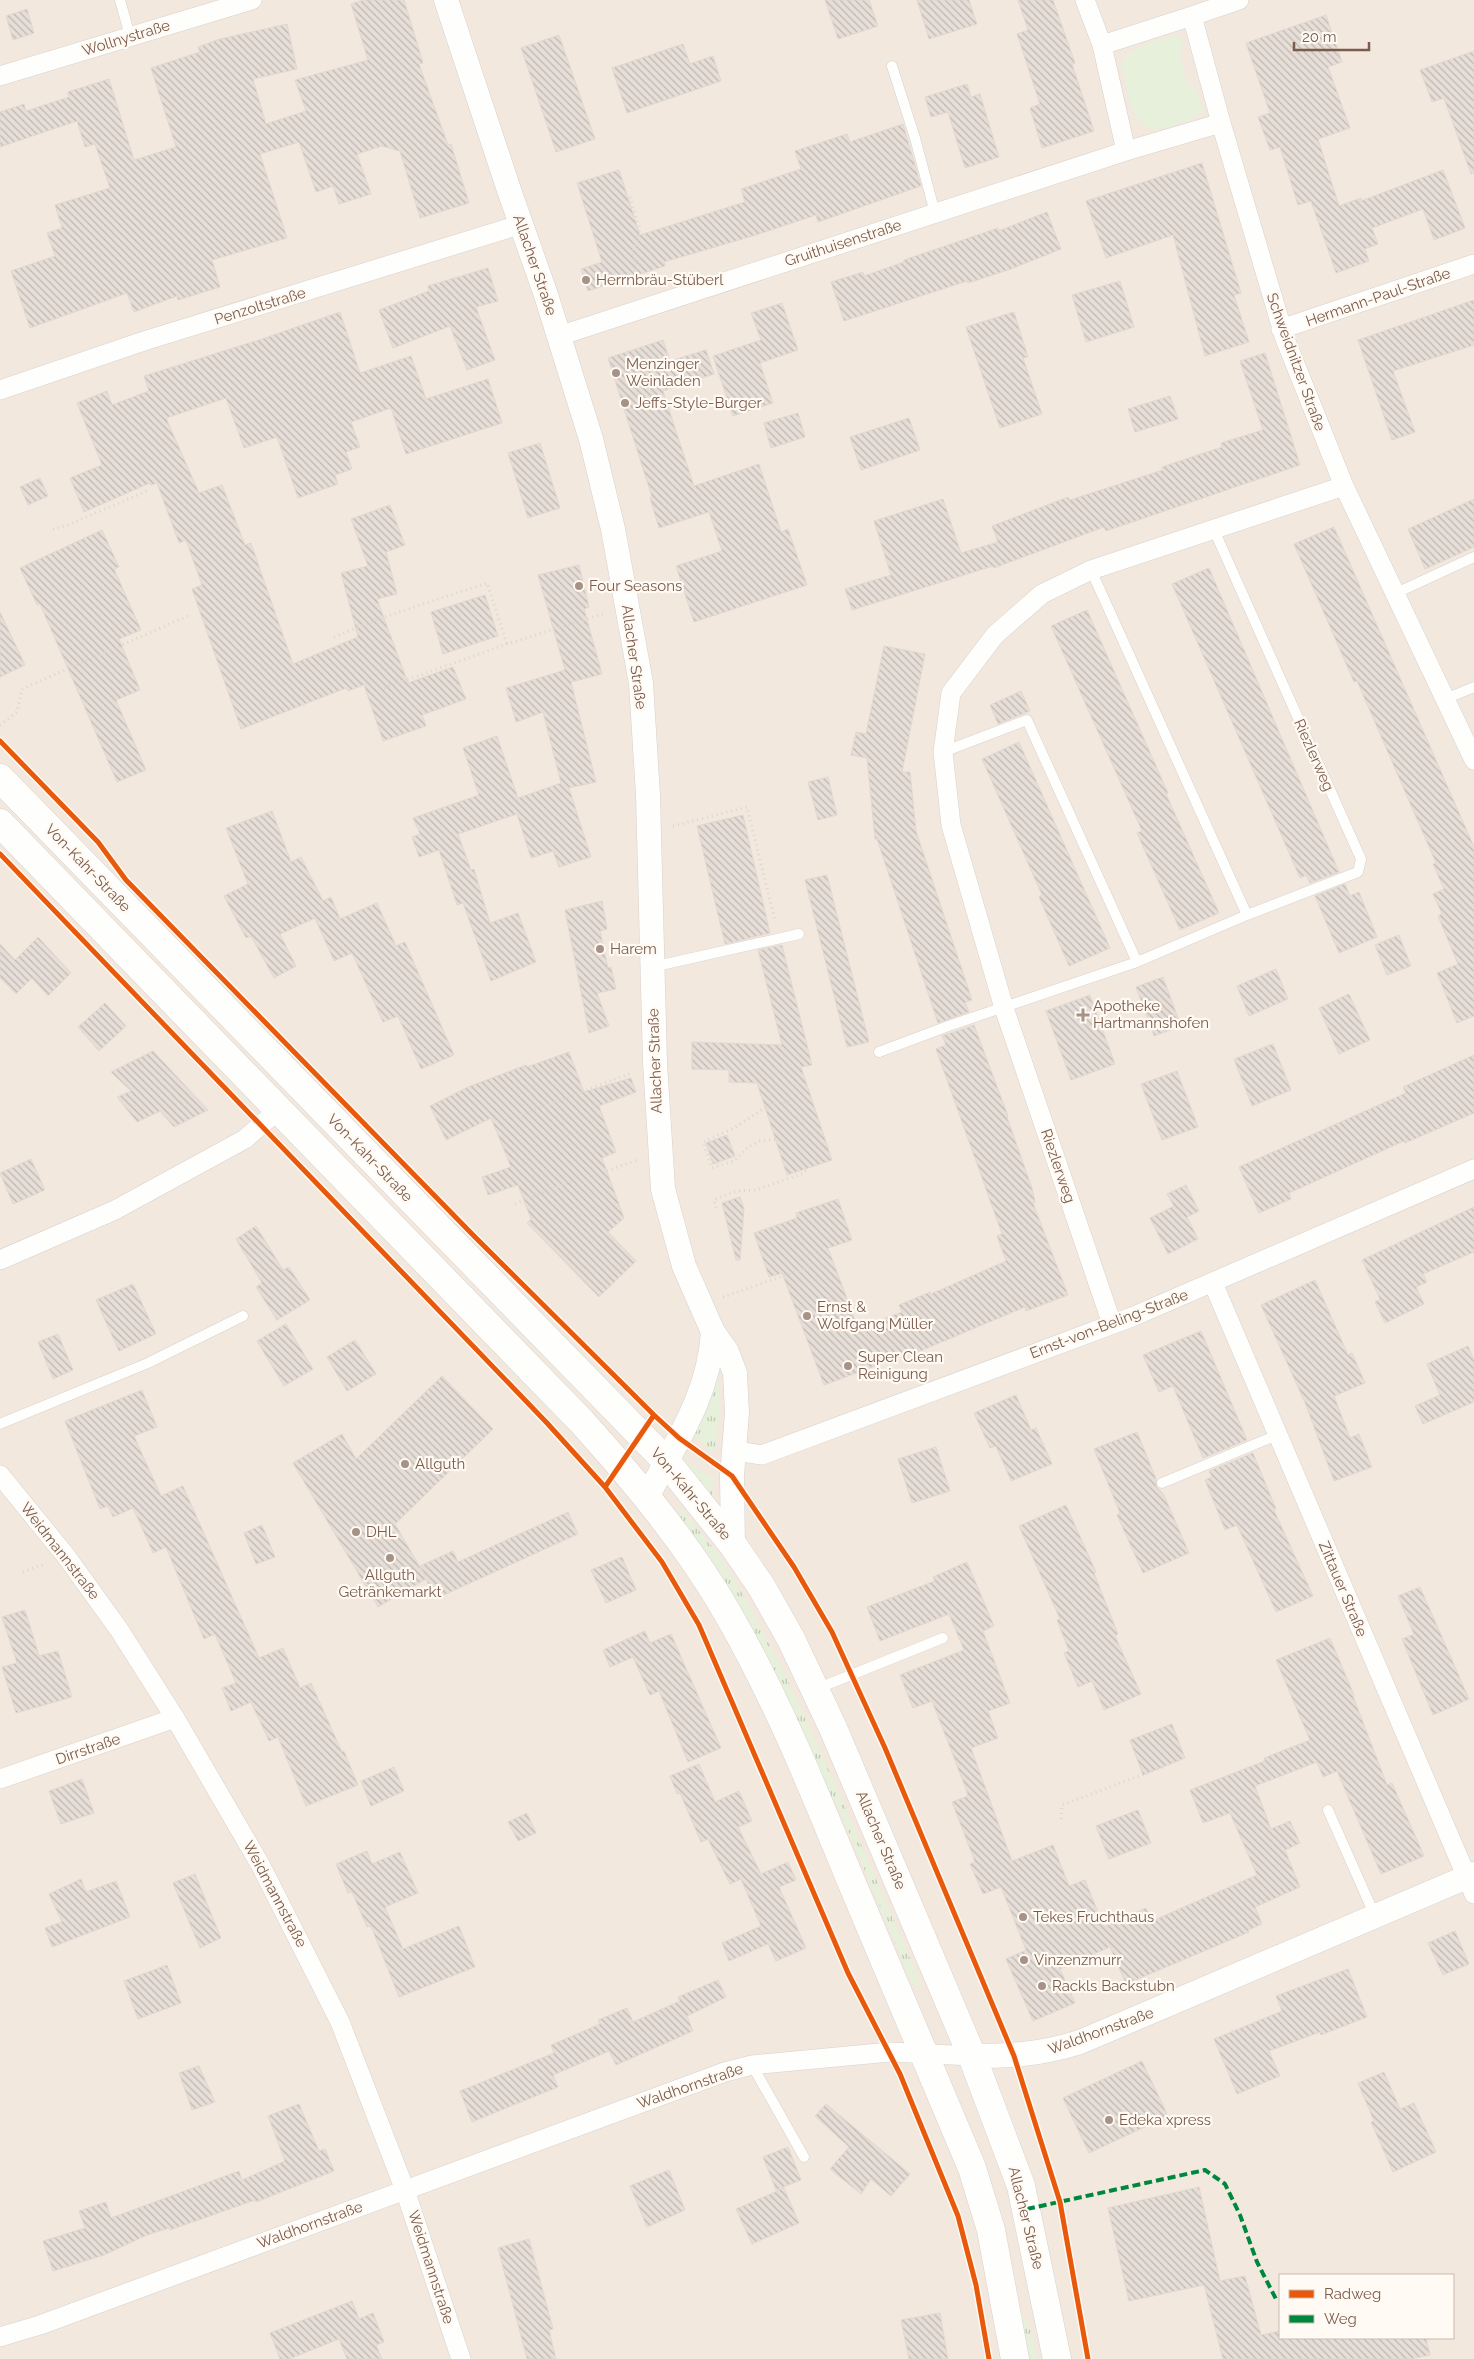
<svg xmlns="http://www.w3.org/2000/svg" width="1474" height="2359" viewBox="0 0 1474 2359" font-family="Raleway,sans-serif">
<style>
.residential{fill:#f2e8de;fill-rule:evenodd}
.grass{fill:url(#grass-tufts)}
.green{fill:#e7f0db}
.building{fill:url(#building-back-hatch);stroke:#e2d8d2}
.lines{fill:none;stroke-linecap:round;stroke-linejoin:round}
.service-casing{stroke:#d7d1cb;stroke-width:11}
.minor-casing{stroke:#d7d1cb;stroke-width:20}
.tertiary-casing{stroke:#d7d1cb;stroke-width:25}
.secondary-casing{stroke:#d9d2cb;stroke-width:29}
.path{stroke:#dcd5d0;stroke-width:3;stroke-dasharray:1 4;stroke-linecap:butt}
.service{stroke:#fefefd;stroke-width:10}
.minor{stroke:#fefefd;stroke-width:19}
.tertiary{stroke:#fefefd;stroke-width:24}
.secondary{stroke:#fefefd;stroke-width:28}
.quiet{stroke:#00873e;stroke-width:4;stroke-dasharray:8 4;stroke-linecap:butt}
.cycleway-casing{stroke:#fffaf3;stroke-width:8}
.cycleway{stroke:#e8590c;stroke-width:5}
.poi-dot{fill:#a69286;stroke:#fffaf3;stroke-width:2}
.labels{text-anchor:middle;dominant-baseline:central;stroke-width:4.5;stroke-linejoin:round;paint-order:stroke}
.street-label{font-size:15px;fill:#7a5c4d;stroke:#fffaf3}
.poi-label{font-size:15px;fill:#7a5c4d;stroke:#fffaf3;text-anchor:start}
</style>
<defs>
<pattern id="grass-tufts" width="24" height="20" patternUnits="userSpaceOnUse" patternTransform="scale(1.25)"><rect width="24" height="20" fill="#e7f0db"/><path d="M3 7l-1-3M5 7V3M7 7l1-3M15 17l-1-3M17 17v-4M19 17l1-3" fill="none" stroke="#c0c6b4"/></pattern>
<pattern id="building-back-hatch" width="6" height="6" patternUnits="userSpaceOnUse" patternTransform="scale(1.25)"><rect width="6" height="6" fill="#e6ded7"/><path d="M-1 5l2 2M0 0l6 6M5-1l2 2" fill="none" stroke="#bfb7b1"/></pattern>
</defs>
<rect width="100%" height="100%" fill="#f9f5f0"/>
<path class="residential" d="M0 0H1474V2359H0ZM1280 2275H1453V2338H1280Z"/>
<path class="grass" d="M715 1376 718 1380 720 1411 714 1452 690 1434Z
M680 1456 713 1479 712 1495H705L679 1460Z
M681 1508 719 1555 746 1600 784 1672 842 1800 922 1986H913L837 1804 813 1778 682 1532 678 1512Z
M1016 2304 1030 2328 1038 2359H1031L1030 2354 1015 2328Z"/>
<path class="green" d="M1180 35 1183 47 1179 52 1188 85 1196 88 1204 113C1191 118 1174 128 1160 129 1130 132 1127 85 1121 65 1129 43 1160 41 1180 35Z"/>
<path class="building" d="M364 0H404L418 46 423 63 419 64 448 145 451 144 469 203 420 218 400 151 382 146 357 154 371 194 339 204 333 186 316 192 299 142 260 154 287 238 212 260 220 287 178 300 177 296 134 312 127 293 30 328 11 271 55 256 47 233 62 228 55 205 110 188 95 144 85 147 77 121 0 147V112L24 104 26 111 69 97 68 92 109 79 134 160 176 147 151 68 200 52 198 47 220 39 287 24 297 69 253 79 266 124 306 111 295 80 368 60 351 4Z
M825 0H869L878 26 838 39Z
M917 0H969L977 24 929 39Z
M1018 0H1053L1075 63 1072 64 1094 131 1042 148 1030 108 1040 104 1017 34 1028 30Z
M27 9 34 33 13 40 6 16Z
M1326 15 1342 62 1328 67 1350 128 1318 139 1339 206 1361 198V201L1443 170 1465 228 1434 240 1423 209 1372 228 1378 244 1365 249 1369 261 1336 273 1311 201 1298 205 1280 147 1270 150 1258 117 1270 113 1246 43Z
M559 35 595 139 556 152 521 48Z
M683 44 690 64 713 56 721 81 627 113 612 68Z
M1474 51V173L1471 174 1444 98 1432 102 1420 70Z
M967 84 971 97 980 94 999 157 965 168 948 112 931 117 925 97Z
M903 124 921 186 818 222 816 215 756 235 664 262 665 266 588 291 581 269 602 262 577 183 619 170 640 235 745 202 741 189 801 169 795 151 847 134 850 142Z
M1202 163 1241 293 1234 295 1249 342 1205 356 1173 235 1106 258 1086 201Z
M1047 212 1061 249 1011 269 968 283 967 281 844 321 831 282 863 272 864 276 904 262V260L998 228V231Z
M488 268 498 301 476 307 495 360 467 370 450 326 393 348 379 310 429 291 428 286Z
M1120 281 1134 327 1086 342 1072 295Z
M1474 300V345L1393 371 1415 432 1392 440 1358 340Z
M782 303 798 350 760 363 773 403 733 416 713 356 761 340 751 313Z
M340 312 360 373 411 356 426 399 488 379 502 423 406 454 391 408 351 422 360 447 346 452 352 469 335 475 338 484 298 498 277 437 244 448 226 398 166 418 199 493 222 485 245 545 251 543 293 664 358 637 341 573 368 566 351 519 390 505 405 545 386 552 397 594 377 599 408 683 453 667 466 699 422 715 426 726 383 741 364 685 348 691 346 688 241 729 192 589 202 585 186 540 179 543 157 483 151 485 150 483 84 512 70 478 102 465 77 403 107 391 112 405 149 391 144 376 265 338Z
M1014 312 1028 357 1023 358 1042 414 1000 428 966 327Z
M663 340 670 361 706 350 714 374 663 391 694 486 759 464 781 532 788 529 807 585 694 622 676 566 722 551 709 512 659 528 650 498 652 497 608 358Z
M1265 353 1300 465 1106 531 1104 527 994 568 993 566 852 610 845 589 891 575 874 521 943 499 961 553 998 542 992 526 1068 497 1070 500 1163 470 1162 467 1222 447 1221 443 1263 430 1240 361Z
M1170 396 1178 419 1135 432 1128 409Z
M798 413 805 437 771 448 764 423Z
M909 418 920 450 861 470 850 437Z
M540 443 560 508 528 518 508 453Z
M40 478 48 496 28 505 20 487Z
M1474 499V547L1425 569 1408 529Z
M1334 527 1474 847V1016L1457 1023 1437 973 1458 964 1438 916 1442 914 1433 894 1444 889 1433 864 1436 863 1357 681 1354 682 1294 544Z
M102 530 119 567 114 569 141 630 119 639 140 690 116 700 146 770 117 782 40 604 37 605 20 568Z
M579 565 589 607 584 609 602 674 571 682 596 782 569 788 591 857 559 867 553 851 531 858 517 814 458 834 471 870 474 869 490 923 518 913 536 962 491 981 463 903 457 905 439 850 419 857 412 837 420 834 413 818 479 795 463 748 497 736 518 798 561 783 543 712 516 722 506 688 565 670 538 575Z
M1209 568 1339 872 1310 883 1306 875 1300 878 1172 584Z
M485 595 498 636 443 654 431 612Z
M1087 610 1168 793 1166 794 1219 913 1180 930 1137 833 1142 831 1051 626Z
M0 612 25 665 0 677Z
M884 646 925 654 902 772H910L916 831 972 1000 965 1002 969 1012 938 1023 877 839H875L867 758 851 755 856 732 866 734Z
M1021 691 1030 711 998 724 990 705Z
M1019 742 1110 948 1069 966 1039 897 1042 895 982 759Z
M828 777 837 815 818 820 808 782Z
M272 811 291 862 301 857 323 901 331 897 340 919 377 903 396 946 405 942 454 1055 421 1069 398 1016 383 1022 352 953 334 961 315 918 280 934 296 966 274 978 251 936 246 938 224 896 248 884 226 828Z
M743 815 770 933 725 944 697 826Z
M827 875 869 1042 847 1047 805 880Z
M1345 884 1350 896 1359 892 1377 937 1339 953 1315 896Z
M602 901 607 929 600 931 608 968 611 967 616 989 597 993 609 1026 589 1033 565 910Z
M1399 935 1411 966 1387 975 1375 945Z
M38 937 71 973 48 996 32 978 16 994 0 978V944L15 960Z
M782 945 812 1065 801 1067 832 1160 787 1175 757 1083 729 1082V1070L692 1069V1042L782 1045 758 950Z
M1276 969 1288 999 1249 1016 1237 986Z
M1163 977 1181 1026 1154 1036 1136 987Z
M1349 994 1370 1040 1339 1054 1319 1008Z
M1090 995 1115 1064 1071 1080 1046 1011Z
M105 1003 126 1026 99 1051 78 1027Z
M974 1025 1008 1116 1007 1117 1032 1188 1035 1202 1033 1203 1068 1295 1026 1311 1025 1307 918 1352V1350L824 1385 782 1273 769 1277 754 1233 797 1218 796 1213 838 1199 852 1240 828 1248 858 1328 902 1312 899 1305 930 1292 931 1294 1006 1261 997 1236 1002 1234 936 1049 946 1045 942 1036Z
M1273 1044 1291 1090 1252 1106 1234 1059Z
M153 1051 208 1110 174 1127 160 1111 137 1122 117 1097 131 1091 111 1072Z
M569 1052 584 1092 631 1078 636 1092 599 1106 616 1152 602 1158 624 1218 608 1232 636 1261 599 1297 527 1223 531 1219 518 1185 488 1195 482 1177 511 1167 491 1118 446 1140 430 1106 468 1087 526 1065 527 1067Z
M1474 1055V1113L1405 1143 1404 1141 1289 1193 1291 1199 1259 1213 1239 1167 1406 1093 1403 1087Z
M1177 1071 1198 1127 1162 1140 1141 1084Z
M727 1135 735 1156 713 1164 706 1143Z
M31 1159 45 1190 13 1204 0 1173Z
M1186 1185 1199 1211 1187 1217 1198 1239 1168 1254 1150 1218 1174 1206 1167 1194Z
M740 1197 744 1209 740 1260H736L722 1203Z
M1474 1207V1252L1423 1274 1427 1282 1416 1287 1424 1304 1385 1323 1375 1302 1380 1299 1362 1260Z
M256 1226 283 1270 289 1267 310 1300 277 1320 256 1287 262 1283 236 1239Z
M1315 1280 1348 1355 1352 1353 1365 1383 1334 1396 1350 1438 1359 1434 1372 1467 1334 1481 1306 1405 1261 1305Z
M133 1284 156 1334 119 1351 96 1300Z
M286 1324 313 1369 284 1386 257 1341Z
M1201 1331 1247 1440 1203 1458 1173 1386 1159 1392 1143 1355Z
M58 1334 73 1370 53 1379 38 1342Z
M355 1340 376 1374 347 1391 327 1357Z
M1468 1346 1474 1360V1402L1423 1424 1415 1406 1440 1395 1427 1364Z
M442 1376 493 1429 395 1524 425 1576 420 1566 453 1551 458 1562 568 1512 578 1534 435 1599 426 1579 378 1607 293 1463 342 1434 356 1459Z
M142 1390 157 1427 134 1436 161 1496 183 1486 259 1658 283 1648 300 1688 311 1683 342 1752 344 1751 358 1785 306 1806 278 1737 269 1741 251 1702 231 1711 222 1688 236 1683 215 1634 204 1639 166 1547 153 1553 133 1508 113 1517 108 1506 100 1509 65 1421Z
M1016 1395 1031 1430 1036 1428 1052 1464 1011 1481 996 1446 990 1448 974 1413Z
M1137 1432 1156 1479V1486L1164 1495 1189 1553 1143 1573 1117 1515 1120 1513 1094 1449Z
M936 1447 950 1491 912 1503 898 1459Z
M1253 1453 1276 1509 1274 1510 1313 1596 1276 1612 1237 1525 1225 1530 1205 1480 1212 1477 1209 1471Z
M1066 1505 1096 1572 1094 1573 1118 1634 1115 1636 1141 1694 1104 1710 1092 1681 1078 1687 1064 1653 1069 1651 1057 1620 1060 1619 1019 1526Z
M262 1525 275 1557 256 1564 244 1533Z
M622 1557 636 1590 606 1603 591 1570Z
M967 1562 994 1626 983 1631 1010 1703 988 1711 998 1738 971 1748 1012 1861 1053 1845 1069 1886 1085 1880 1104 1927 1146 1908 1152 1921 1257 1875 1230 1813 1203 1823 1190 1790 1265 1761 1264 1758 1310 1740 1276 1660 1330 1638 1354 1695 1353 1696 1387 1785 1392 1783 1424 1856 1381 1874 1337 1771 1323 1777 1317 1762 1255 1786 1271 1829 1290 1821 1300 1843 1285 1850 1300 1887 1255 1907 1262 1924 1248 1930 1249 1932 1126 1984 1110 1947 1060 1969 1075 2003 1033 2021 1006 1959 1026 1950 1001 1887 983 1894 970 1864 975 1862 952 1802 968 1796 966 1789 932 1701 913 1708 900 1675 964 1650 949 1614 880 1641 867 1607 935 1581 933 1577Z
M1420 1587 1469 1699 1433 1715 1402 1639 1414 1634 1398 1596Z
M25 1610 39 1656 58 1651 72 1697 16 1713 2 1667 17 1663 2 1617Z
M645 1631 650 1643 671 1634 721 1748 688 1762 659 1691 650 1695 633 1657 610 1667 603 1650Z
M1172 1724 1185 1758 1143 1775 1130 1740Z
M699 1764 715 1802 739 1791 752 1821 738 1827 761 1874 788 1862 796 1880 779 1887 806 1948 776 1961 768 1944 729 1961 722 1943 761 1926 741 1879 730 1884 708 1839 701 1842 680 1793 677 1794 670 1776Z
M394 1767 404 1791 371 1806 361 1781Z
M82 1779 94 1813 61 1824 49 1791Z
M1138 1810 1151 1843 1109 1859 1096 1826Z
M527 1813 536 1833 518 1841 508 1822Z
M367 1851 372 1864 400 1852 418 1893 385 1907 403 1949 459 1926 475 1967 399 1997 371 1926 367 1927 352 1892 348 1893 336 1864Z
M195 1874 221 1938 200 1948 173 1883Z
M81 1879 86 1892 116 1881 130 1917 52 1947 45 1928 62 1922 49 1894Z
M1455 1931 1469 1964 1443 1975 1428 1943Z
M167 1965 181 2003 138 2019 124 1981Z
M1348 1969 1367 2017 1321 2035 1320 2032 1269 2051 1280 2076 1237 2094 1214 2039 1282 2011 1276 1996Z
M718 1980 726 1997 687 2016 693 2031 616 2065 609 2051 553 2075 558 2087 472 2122 460 2091 554 2053 551 2045 600 2024 598 2020 627 2008 633 2022 680 2001 678 1997Z
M1142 2061 1168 2116 1089 2153 1063 2098Z
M199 2066 215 2102 192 2110 179 2073Z
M1384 2072 1400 2109 1414 2103 1436 2152 1393 2172 1371 2122 1374 2121 1358 2083Z
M299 2104 319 2151 325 2149 334 2171 256 2202 255 2200 170 2230 169 2228 147 2235 104 2255 53 2271 43 2241 85 2228 79 2211 106 2202 111 2218 239 2171 242 2180 285 2161 268 2116Z
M826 2104 910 2174 891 2196 871 2179 861 2194 830 2169 849 2147 815 2116Z
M788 2147 801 2180 776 2190 763 2157Z
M669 2170 685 2210 647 2227 630 2186Z
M1199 2187 1220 2281 1245 2276 1261 2335 1280 2331V2338H1426L1430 2355 1410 2359H1223L1204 2285 1129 2301 1108 2208Z
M784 2188 799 2223 752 2244 736 2209Z
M529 2239 553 2329 549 2330 556 2359H527L498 2248Z
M352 2301 359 2319 373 2313 384 2342 376 2345 382 2359H347L339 2339 289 2359H280L270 2333Z
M940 2313 948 2359H909L901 2320Z"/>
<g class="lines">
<g class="service-casing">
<path id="service" d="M120 0 130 36
M892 66 915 138 935 213
M1091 570 1247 915
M1394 594 1474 557
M1445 699 1474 687
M943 752 1027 720 1137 962
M652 967 799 934
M879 1052 951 1025 1137 962 1247 915 1358 872 1361 859 1214 530
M0 1424 148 1363 243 1316
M1162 1483 1277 1435
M816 1689 943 1638
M1328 1810 1375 1916
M752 2065 804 2157"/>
</g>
<g class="minor-casing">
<path id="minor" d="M1085 0 1102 45 1126 151 1221 123 1192 16 1102 45
M1192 16 1239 0
M0 76 252 0
M1221 123 1285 339 1344 486 1474 760
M1281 329 1474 264
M559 336 1126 151
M0 390 144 341 522 224
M0 1260 115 1210 245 1139 278 1110
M1213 1283 1474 1894
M1112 1324 1004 1008 951 825 943 752 951 693 995 635 1042 594 1091 570 1344 486
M736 1451 762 1455 1132 1317 1474 1169
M0 1475 66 1556 120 1631 175 1718 261 1866 340 2022 405 2190 461 2359
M0 1779 175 1718
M0 2337 40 2325 725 2072 752 2065 890 2052 972 2056"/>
</g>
<g class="tertiary-casing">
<path id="tertiary" d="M446 0 509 190 546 295 591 439 613 529 641 683 648 795 655 1063 663 1189 684 1266 713 1332 727 1352 735 1373 737 1413 732 1476 733 1545
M647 1497C676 1442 709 1396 713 1332
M972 2056C1012 2056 1042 2054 1080 2042L1474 1874"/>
</g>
<g class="secondary-casing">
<path id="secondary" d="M0 778 666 1461 733 1545 761 1586 791 1639 833 1728 972 2056 1021 2186 1057 2359
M0 823 581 1421C635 1481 688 1544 728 1614 777 1699 814 1791 851 1881 891 1977 931 2073 972 2168L991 2230 1015 2359"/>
</g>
<path class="path" d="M630 197 640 229 632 254 643 287
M53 529 68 525 147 491
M334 637 381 618 487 583 507 644
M384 688 507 644 603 614
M0 725 17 712 22 689 190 615
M673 826 747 807 775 921
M521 1115 631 1073
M775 1139 760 1141 748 1147 734 1161 712 1168 703 1142 734 1128 772 1103 790 1102
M607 1171 637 1160
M515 1204 572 1181
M716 1208 714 1200 736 1191 756 1190 804 1173 809 1168
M723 1297 812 1266
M23 1572 45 1564
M1061 1819 1062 1805 1163 1767"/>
<use href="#service" class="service"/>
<use href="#minor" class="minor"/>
<use href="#tertiary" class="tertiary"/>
<use href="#secondary" class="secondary"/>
<path class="quiet" d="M1027 2209 1205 2170 1225 2184 1240 2215 1257 2262 1277 2301"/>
<g class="cycleway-casing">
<path id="cycleway" d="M0 741 98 842 126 880 475 1237 654 1415 679 1438 732 1476 794 1567 832 1632 885 1748 1014 2056 1060 2202 1088 2359
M0 854 547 1423 605 1487 662 1562 699 1625 848 1973 900 2074 958 2216 976 2285 989 2359
M605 1487 654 1415"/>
</g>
<use href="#cycleway" class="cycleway"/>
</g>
<g class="poi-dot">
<circle cx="586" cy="280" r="5"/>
<circle cx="616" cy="373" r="5"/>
<circle cx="625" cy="403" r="5"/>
<circle cx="579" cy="586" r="5"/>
<circle cx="600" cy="949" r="5"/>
<path d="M1080.5 1007.5h5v5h5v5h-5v5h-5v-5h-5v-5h5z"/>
<circle cx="807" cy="1316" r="5"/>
<circle cx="848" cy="1366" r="5"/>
<circle cx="405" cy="1464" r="5"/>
<circle cx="356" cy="1532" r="5"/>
<circle cx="390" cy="1558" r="5"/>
<circle cx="1023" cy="1917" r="5"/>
<circle cx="1024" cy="1960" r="5"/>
<circle cx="1042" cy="1986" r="5"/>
<circle cx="1109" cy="2120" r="5"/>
</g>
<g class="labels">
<g class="street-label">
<text transform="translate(126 38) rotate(-17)">Wollnystraße</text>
<text transform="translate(843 243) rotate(-18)">Gruithuisenstraße</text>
<text transform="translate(535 265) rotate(71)">Allacher Straße</text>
<text transform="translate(1378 297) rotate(-19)">Hermann-Paul-Straße</text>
<text transform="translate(260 306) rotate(-17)">Penzoltstraße</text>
<text transform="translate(1296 362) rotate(70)">Schweidnitzer Straße</text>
<text transform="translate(634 657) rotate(82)">Allacher Straße</text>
<text transform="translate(1314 755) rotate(66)">Riezlerweg</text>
<text transform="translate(88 868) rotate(46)">Von-Kahr-Straße</text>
<text transform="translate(655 1061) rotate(-92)">Allacher Straße</text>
<text transform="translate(370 1158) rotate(46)">Von-Kahr-Straße</text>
<text transform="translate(1058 1166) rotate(71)">Riezlerweg</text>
<text transform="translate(1109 1324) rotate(-21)">Ernst-von-Beling-Straße</text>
<text transform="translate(691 1494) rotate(50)">Von-Kahr-Straße</text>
<text transform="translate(60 1551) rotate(52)">Weidmannstraße</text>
<text transform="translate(1343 1589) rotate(67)">Zittauer Straße</text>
<text transform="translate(88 1749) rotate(-19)">Dirrstraße</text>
<text transform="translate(881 1840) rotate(67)">Allacher Straße</text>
<text transform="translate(275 1894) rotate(62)">Weidmannstraße</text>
<text transform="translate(1101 2031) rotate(-20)">Waldhornstraße</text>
<text transform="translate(690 2086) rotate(-19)">Waldhornstraße</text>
<text transform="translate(1026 2218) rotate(76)">Allacher Straße</text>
<text transform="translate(310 2225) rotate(-20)">Waldhornstraße</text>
<text transform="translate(431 2267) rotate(72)">Weidmannstraße</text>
</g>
<g class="poi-label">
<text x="596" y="280">Herrnbräu-Stüberl</text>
<text x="626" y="364">Menzinger<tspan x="626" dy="17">Weinladen</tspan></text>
<text x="635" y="403">Jeffs-Style-Burger</text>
<text x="589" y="586">Four Seasons</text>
<text x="610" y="949">Harem</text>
<text x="1093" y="1006">Apotheke<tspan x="1093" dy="17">Hartmannshofen</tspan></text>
<text x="817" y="1307">Ernst &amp;<tspan x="817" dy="17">Wolfgang Müller</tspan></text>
<text x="858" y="1357">Super Clean<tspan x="858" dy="17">Reinigung</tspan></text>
<text x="415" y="1464">Allguth</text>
<text x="366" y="1532">DHL</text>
<text x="390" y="1575" text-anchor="middle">Allguth<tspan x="390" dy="17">Getränkemarkt</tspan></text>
<text x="1033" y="1917">Tekes Fruchthaus</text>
<text x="1034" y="1960">Vinzenzmurr</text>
<text x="1052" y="1986">Rackls Backstubn</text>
<text x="1119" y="2120">Edeka xpress</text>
</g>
</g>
<rect x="1279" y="2274" width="175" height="65" fill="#fffaf3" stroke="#cabbb1"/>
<rect x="1289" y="2290" width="25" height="8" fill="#e8590c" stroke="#cabbb1"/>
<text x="1324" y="2299" font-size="15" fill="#7a5c4d">Radweg</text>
<rect x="1289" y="2315" width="25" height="8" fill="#00873e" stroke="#cabbb1"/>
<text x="1324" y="2324" font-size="15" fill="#7a5c4d">Weg</text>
<path d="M1294 42v8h75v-8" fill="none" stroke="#7a5c4d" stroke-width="2.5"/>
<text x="1302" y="42" font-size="15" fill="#7a5c4d" stroke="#fffaf3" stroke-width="4" paint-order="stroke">20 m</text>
</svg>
